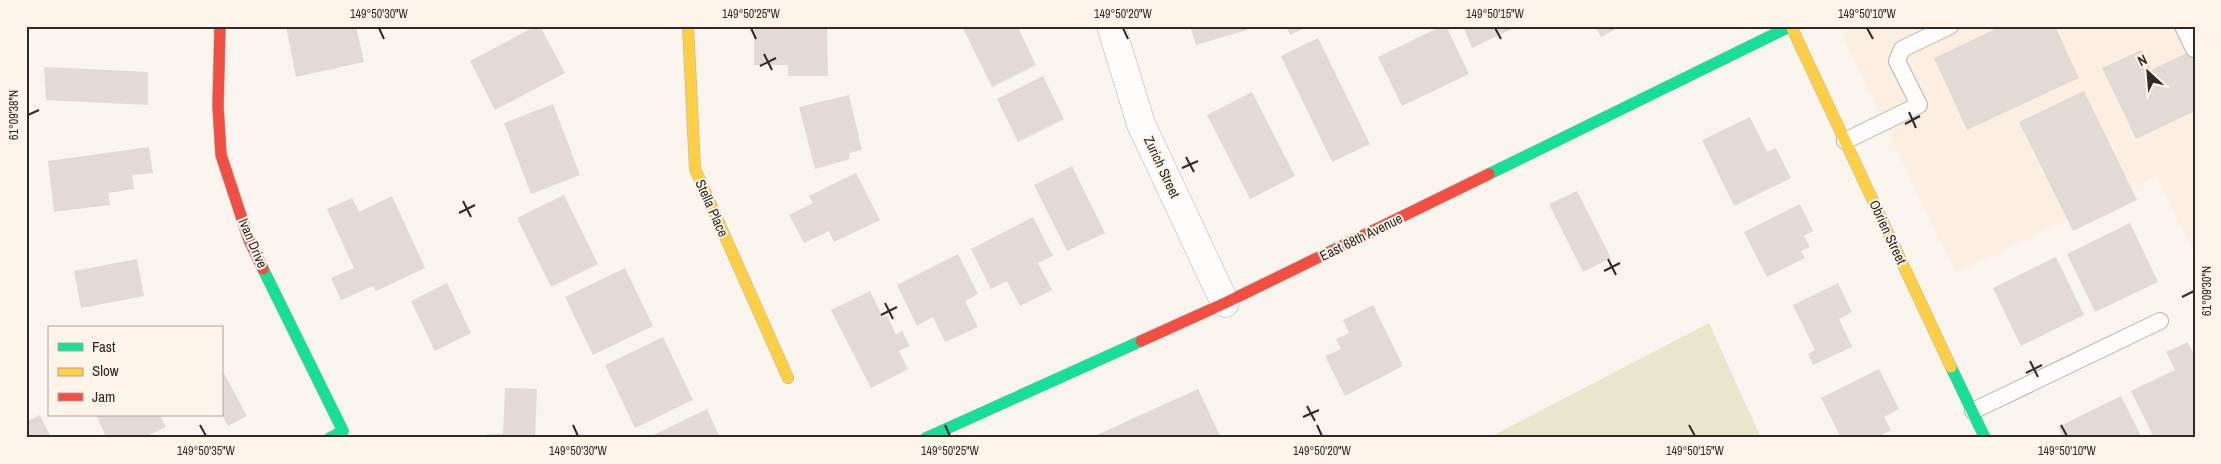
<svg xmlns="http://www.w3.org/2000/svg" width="2221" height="464" viewBox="0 0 2221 464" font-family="'Archivo Narrow',sans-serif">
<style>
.built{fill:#fcefe1}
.green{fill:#e8e7cd}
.building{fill:#e3dad6}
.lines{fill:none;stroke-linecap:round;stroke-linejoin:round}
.lane-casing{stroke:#b7b3ae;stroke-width:18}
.street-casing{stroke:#b7b3ae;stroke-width:29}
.fast-casing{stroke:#b7b3ae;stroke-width:12}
.slow-casing{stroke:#b7b3ae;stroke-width:12}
.jam-casing{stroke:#b7b3ae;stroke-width:12}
.lane{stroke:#fefdfc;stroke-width:16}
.street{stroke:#fefdfc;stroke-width:28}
.fast{stroke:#16e098;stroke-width:11}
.slow{stroke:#ffcf43;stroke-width:11}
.jam{stroke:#f24e42;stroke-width:11}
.ticks{fill:none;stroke:#2f2a25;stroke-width:2}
.labels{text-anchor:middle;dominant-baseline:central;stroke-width:4;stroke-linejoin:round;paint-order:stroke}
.street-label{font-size:14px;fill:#2f2a25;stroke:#fef4e9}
.neatline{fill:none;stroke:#2f2a25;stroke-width:2}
.ticks-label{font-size:12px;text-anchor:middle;fill:#2f2a25}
</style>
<rect width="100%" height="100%" fill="#f9f4ee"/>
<path class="built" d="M1856 26H2195V255L2157 176 1956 273 1841 34Z"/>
<path class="green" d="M1709 323 1761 438H1488Z"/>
<path class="building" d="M286 26H356L364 62 296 77Z
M536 26H540L565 73 495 110 470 61Z
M754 26H827L828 76H788V65H754Z
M962 26H1017L1036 65 992 87Z
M1190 26H1246L1247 30 1196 45Z
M1286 26H1309L1290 35Z
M1442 26H1446L1469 74 1402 106 1378 57Z
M1463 26H1518L1472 48Z
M1595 26H1621L1601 37Z
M2002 26H2055L2079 78 1967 130 1934 58Z
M1318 38 1370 144 1332 162 1281 56Z
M2195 49V111L2136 139 2102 68 2141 50 2151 70Z
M44 67 148 72V105L46 100Z
M1043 76 1064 119 1018 142 997 99Z
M2084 91 2137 200 2073 231 2019 122Z
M1252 92 1295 176 1250 199 1207 115Z
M849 95 862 150 849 153 850 159 815 169 799 107Z
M553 104 580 175 531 194 504 123Z
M1750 117 1767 152 1776 148 1791 178 1734 206 1702 140Z
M149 147 153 173 132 175 134 189 108 193 110 205 54 212 48 161Z
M1072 166 1105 233 1067 251 1034 185Z
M856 173 880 220 834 242 829 231 804 243 789 215 813 203 809 196Z
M1577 191 1611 258 1583 272 1549 204Z
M564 195 598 264 551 287 517 218Z
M392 196 425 268 376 291 373 286 341 300 331 278 354 268 327 209 352 198 359 212Z
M1800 204 1813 231 1804 236 1810 247 1801 251 1805 258 1767 277 1744 232Z
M1033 217 1053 256 1038 263 1052 290 1020 306 1007 281 991 289 971 249Z
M2130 223 2158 282 2095 312 2067 254Z
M958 254 978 294 965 301 978 327 945 342 933 317 917 326 897 285Z
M2056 257 2084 315 2021 346 1993 288Z
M137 259 144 296 81 308 74 271Z
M625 268 653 326 593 355 565 297Z
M447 283 471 333 435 351 411 301Z
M1838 283 1852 312 1839 319 1852 347 1813 365 1808 354 1815 350 1793 305Z
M870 291 883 317 887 315 896 335 902 331 910 346 899 351 908 369 871 388 831 310Z
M1373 305 1403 366 1345 396 1325 356 1341 349 1336 339 1349 333 1343 320Z
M663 337 693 400 635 428 605 365Z
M2188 342 2195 357V433L2186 438H2154L2131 391 2175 370 2166 352Z
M221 368 247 416 228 426 221 413Z
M1879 369 1899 409 1884 417 1891 430 1876 438H1841L1821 398Z
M505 388 537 389 535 438H487V434H503Z
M1198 389 1221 438H1099L1097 435Z
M2121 396 2142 438H2064L2058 427Z
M707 409 720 438H647Z
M40 415 51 438H26V422Z
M96 415H160L166 427 143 438H98L105 434Z"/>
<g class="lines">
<g class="lane-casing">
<path id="lane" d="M2183 26 2194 49
M1845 141 1919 105 1897 61 1902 49 1950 26
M1973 411 2160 321"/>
</g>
<g class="street-casing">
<path id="street" d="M1111 26 1141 124 1225 303"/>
</g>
<g class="fast-casing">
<path id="fast" d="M1489 174 1791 26
M263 269 343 431 330 438
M1951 367 1985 438
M926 438 1141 341"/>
</g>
<g class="slow-casing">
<path id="slow" d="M688 26 695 169 788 378
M1791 26 1951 367"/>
</g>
<g class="jam-casing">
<path id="jam" d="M220 26 218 106 221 155 249 240 263 269
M1141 341 1225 303 1489 174"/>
</g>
<use href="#lane" class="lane"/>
<use href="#street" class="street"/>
<use href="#fast" class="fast"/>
<use href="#slow" class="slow"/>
<use href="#jam" class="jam"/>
</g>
<path class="ticks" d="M379 28 384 39M751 28 756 39M1123 28 1128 39M1495 28 1501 39M1867 28 1873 39M764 54 772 70M760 66 776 58M1909 112 1916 128M28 115 39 110M1905 124 1920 116M1186 157 1194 172M1182 168 1198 161M463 201 471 217M459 213 475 205M1608 259 1616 275M1604 271 1620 263M2182 297 2194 291M885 303 893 319M881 315 897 307M2030 361 2038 377M2026 373 2042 365M1307 406 1315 421M1303 417 1319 410M200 425 206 436M573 425 578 436M945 425 950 436M1317 425 1322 436M1689 425 1695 436M2061 425 2067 436"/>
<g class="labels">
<g class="street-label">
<text transform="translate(1162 167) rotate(65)">Zurich Street</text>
<text transform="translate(712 208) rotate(66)">Stella Place</text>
<text transform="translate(1888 232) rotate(65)">Obrien Street</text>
<text transform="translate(1361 237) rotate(-26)">East 68th Avenue</text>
<text transform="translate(253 243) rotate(67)">Ivan Drive</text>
</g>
</g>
<rect width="2221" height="464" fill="none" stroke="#fef4e9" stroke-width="55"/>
<rect x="48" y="326" width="175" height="90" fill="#fef4e9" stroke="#aba39b"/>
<rect x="58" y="343" width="25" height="8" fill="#16e098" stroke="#aba39b"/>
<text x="92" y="352" font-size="15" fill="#2f2a25">Fast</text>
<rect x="58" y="368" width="25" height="8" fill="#ffcf43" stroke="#aba39b"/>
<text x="92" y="376" font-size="15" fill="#2f2a25">Slow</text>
<rect x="58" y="393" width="25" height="8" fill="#f24e42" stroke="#aba39b"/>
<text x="92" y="402" font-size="15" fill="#2f2a25">Jam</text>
<g transform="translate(2148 72) rotate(334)" stroke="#fef4e9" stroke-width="4" paint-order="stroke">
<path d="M0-4L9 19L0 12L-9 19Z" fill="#2f2a25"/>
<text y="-8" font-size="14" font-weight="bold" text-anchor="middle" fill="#2f2a25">N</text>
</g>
<rect x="28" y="28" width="2166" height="408" class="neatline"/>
<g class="ticks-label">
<text x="379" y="18">149°50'30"W</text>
<text x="751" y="18">149°50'25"W</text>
<text x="1123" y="18">149°50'20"W</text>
<text x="1495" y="18">149°50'15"W</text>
<text x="1867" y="18">149°50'10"W</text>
<text transform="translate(14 115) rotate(-90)" y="4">61°09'38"N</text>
<text transform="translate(2207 291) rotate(-90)" y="4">61°09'30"N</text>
<text x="206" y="455">149°50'35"W</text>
<text x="578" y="455">149°50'30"W</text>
<text x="950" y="455">149°50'25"W</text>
<text x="1322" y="455">149°50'20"W</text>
<text x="1695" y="455">149°50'15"W</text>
<text x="2067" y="455">149°50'10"W</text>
</g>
</svg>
